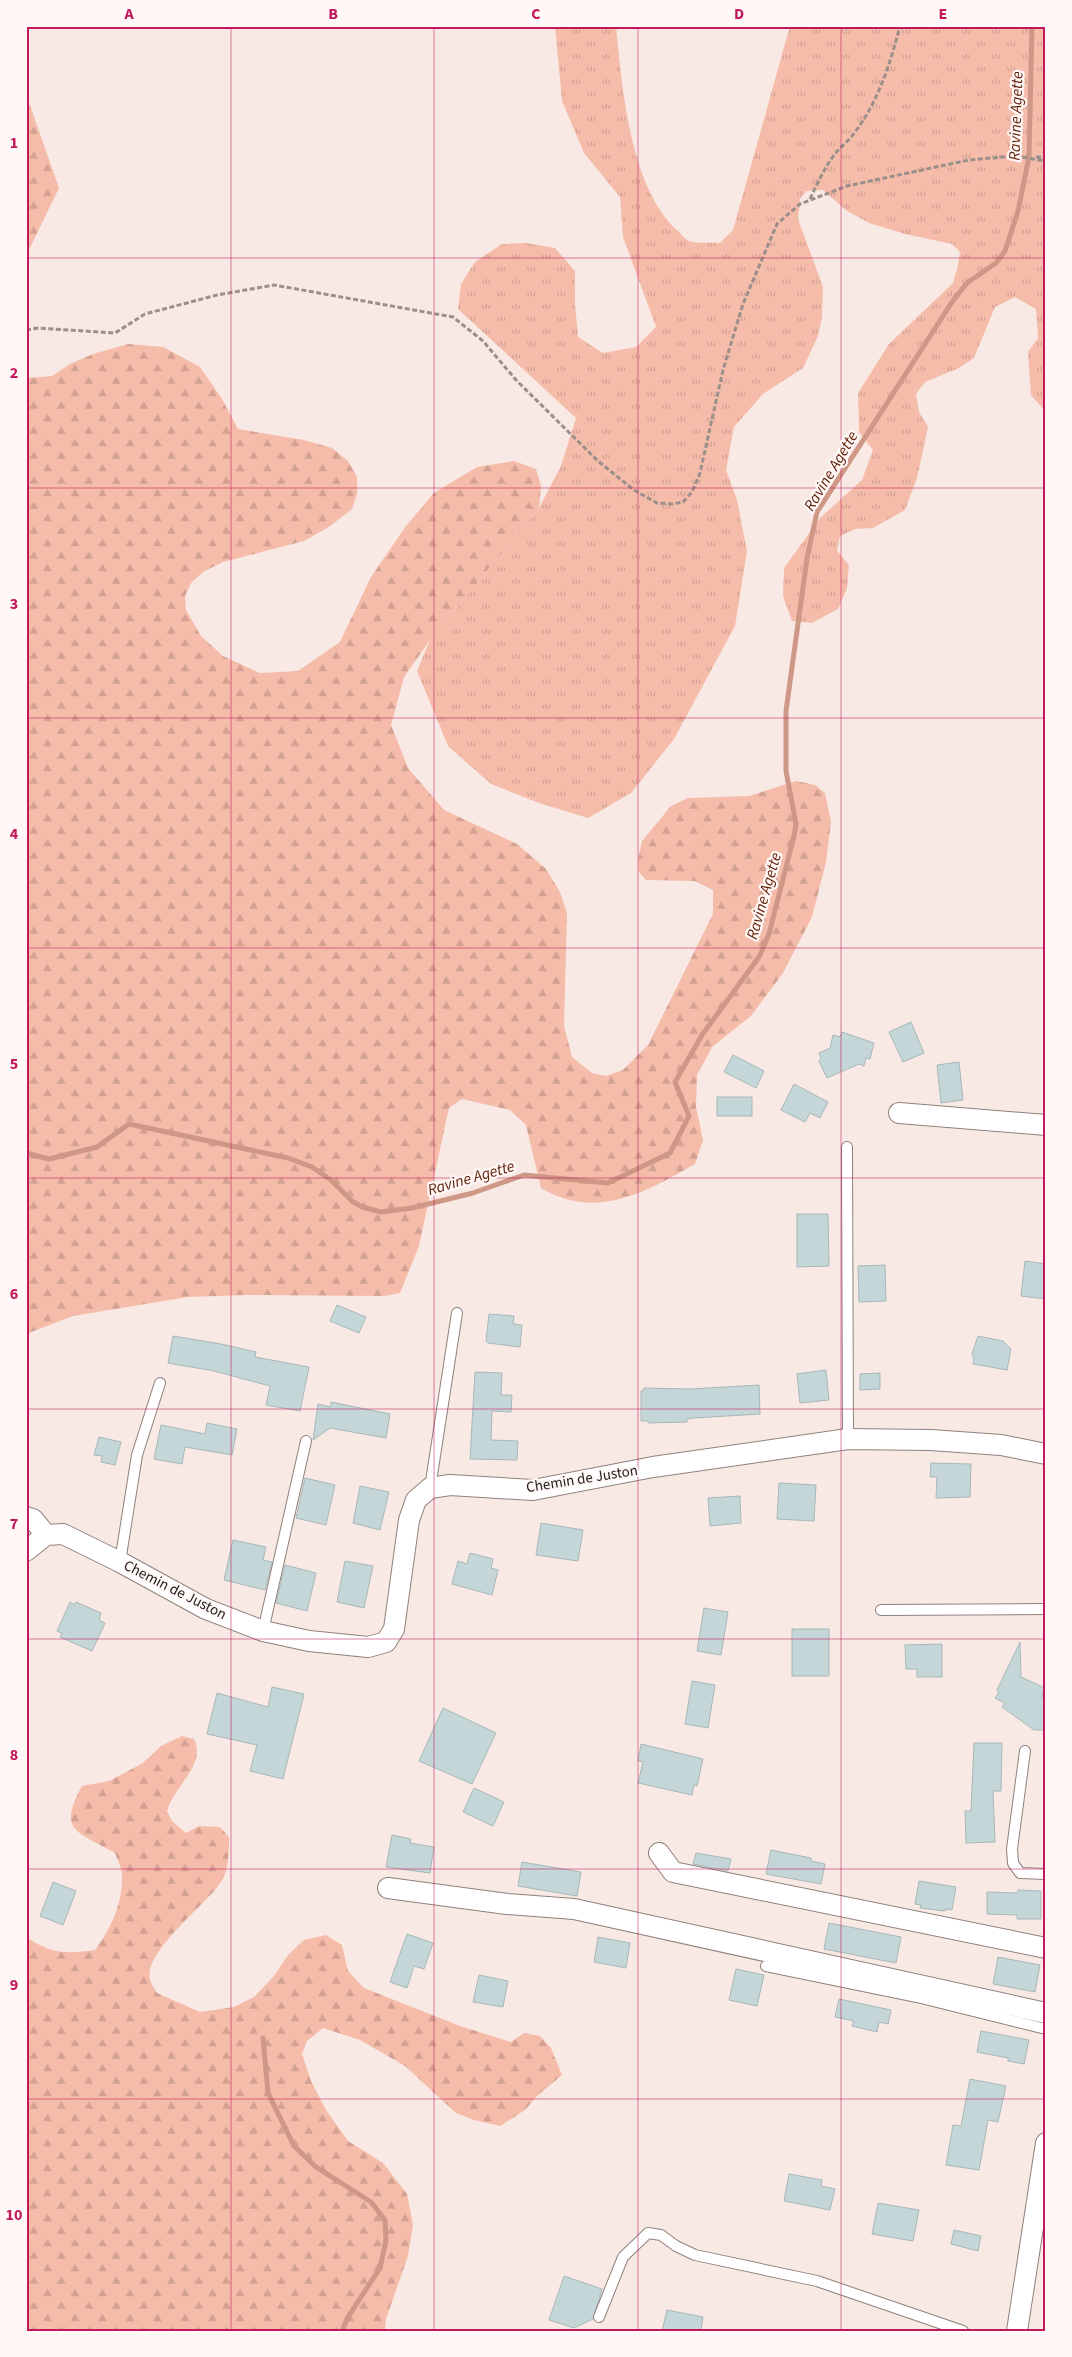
<svg xmlns="http://www.w3.org/2000/svg" width="1072" height="2357" viewBox="0 0 1072 2357" font-family="'Source Sans 3',sans-serif">
<style>
.grass{fill:url(#grass-tufts)}
.forest{fill:url(#forest-firs)}
.lines{fill:none;stroke-linecap:round;stroke-linejoin:round}
.stream{stroke:#ce9786;stroke-width:5}
.building{fill:#c4d6d7;stroke:#a7b8b9}
.lane-casing{stroke:#8f817c;stroke-width:12}
.street-casing{stroke:#8f817c;stroke-width:22}
.path{stroke:#9a8f8b;stroke-width:3;stroke-dasharray:5 2.5;stroke-linecap:butt}
.lane{stroke:#fff;stroke-width:10}
.street{stroke:#fff;stroke-width:20}
.grid{fill:none;stroke:#c2185b;stroke-width:1;stroke-opacity:0.55}
.labels{text-anchor:middle;dominant-baseline:central;stroke-width:4.5;stroke-linejoin:round;paint-order:stroke}
.street-label{font-size:15px;fill:#211b19;stroke:#fff8f6}
.water-label{font-size:16px;font-style:italic;fill:#601e07;stroke:#fff8f6}
.neatline{fill:none;stroke:#c2185b;stroke-width:2}
.grid-label{font-size:16px;text-anchor:middle;font-weight:bold;fill:#c2185b}
</style>
<defs>
<pattern id="grass-tufts" width="24" height="20" patternUnits="userSpaceOnUse" patternTransform="scale(1.25)"><rect width="24" height="20" fill="#f5bcaa"/><path d="M3 7l-1-3M5 7V3M7 7l1-3M15 17l-1-3M17 17v-4M19 17l1-3" fill="none" stroke="#d2a192"/></pattern>
<pattern id="forest-firs" width="22" height="20" patternUnits="userSpaceOnUse" patternTransform="scale(1.25)"><rect width="22" height="20" fill="#f5bcaa"/><path d="M5 1l3.5 6h-7zM16 11l3.5 6h-7z" fill="#d2a192"/></pattern>
</defs>
<rect width="100%" height="100%" fill="#f9e9e4"/>
<path class="grass" d="M555 26H616C622 86 630 189 678 231 681 234 685 239 689 241 698 244 711 242 720 243L733 230 790 26H1046V412L1031 395 1028 352 1038 338 1036 309 1015 297 995 307 974 358 959 368 925 382 916 394 919 412 928 427 917 478 905 510 873 528 855 529 840 536 837 551 849 565 847 588 838 609 812 623 792 621 783 596 784 568 821 517 862 480 873 450 859 432 858 393 889 344 953 283 958 265 960 252 952 244 905 234 869 223 847 211 823 190 806 191 800 199 798 219 823 287 822 318 818 336 803 368 763 394 734 427 726 470 737 500 747 551 735 626 674 739 631 793 588 818 539 803 491 784 448 746 417 671 430 640 539 508 561 466 576 418 458 309 461 284 475 262 502 244 526 243 555 248 575 271V303L578 337 603 353 636 347 656 327 623 237 620 197 584 153 562 101Z"/>
<path class="forest" d="M26 94 59 188 26 256Z
M128 344 163 347 200 367 222 399 238 429 304 440 332 448 348 461 357 477V494L352 509 329 527 304 541 223 562 203 572 191 583 185 596 186 610 201 636 223 656 260 673 298 671 340 642 371 577 406 526 434 493 477 467 514 461 536 469 541 486 539 508 430 640 404 677 391 725 408 768 444 810 517 844 546 869 560 892 567 913 564 1026 572 1057 592 1073 606 1076 623 1070 648 1045 713 914V890L695 881 646 880 639 872 638 860 642 841 671 806 688 798 749 796 796 781 815 785 825 793 831 822 826 862 812 917 783 973 751 1016 712 1047 697 1075 696 1107 703 1140 695 1164C646 1192 596 1221 541 1188L526 1125 510 1110 462 1099 449 1108 419 1246 400 1293 385 1296 246 1295 188 1297 73 1316 26 1334V378L52 376 70 364 93 354Z
M182 1736 194 1739C207 1765 173 1787 167 1811L172 1821 186 1833 199 1826 220 1827 229 1837C229 1850 229 1871 221 1882 206 1905 144 1951 150 1979 151 1984 155 1989 157 1993L200 2012 234 2007 254 1997 274 1976 288 1955 304 1940 326 1935 342 1945 348 1971 364 1988 460 2026 511 2042 524 2033 540 2036 551 2048 562 2075 537 2096 525 2110 500 2126 474 2120 456 2113 405 2066 360 2040 323 2028 307 2041 302 2054 311 2081 326 2110 348 2141 383 2163 407 2194 413 2225 408 2256 386 2319 385 2331H26V1937C52 1954 65 1954 95 1950 110 1930 122 1905 122 1879 123 1871 118 1861 115 1853 77 1831 57 1832 82 1786L109 1781 143 1763 161 1746Z"/>
<g class="lines">
<path class="stream" d="M26 1153 49 1159 97 1147 129 1124 288 1158 312 1167 331 1180 352 1201 362 1207 381 1212 412 1208 473 1193 524 1175 608 1183 670 1153 689 1116 675 1082 702 1035 759 957 769 934 794 836 796 824 786 771V711L807 558 817 512 952 302 967 283 996 263 1005 251 1018 211 1029 157 1032 26
M263 2038 268 2093 294 2146 316 2167 371 2202 385 2220 386 2240 380 2268 348 2317 342 2331"/>
</g>
<path class="building" d="M911 1022 924 1053 903 1062 889 1032Z
M842 1032 874 1043 870 1059 866 1058 864 1066 859 1064 827 1078 819 1061 821 1058 819 1053 830 1048 833 1035 840 1037Z
M733 1055 764 1071 756 1088 724 1072Z
M959 1062 963 1100 941 1103 937 1065Z
M794 1084 828 1102 820 1118 810 1113 805 1122 781 1110Z
M717 1097H752V1116H717Z
M797 1214H828L829 1266 797 1267Z
M1025 1261 1046 1264V1299L1021 1296Z
M885 1265 886 1301 859 1302 858 1266Z
M337 1305 366 1317 359 1333 330 1321Z
M489 1314 514 1316 513 1324 522 1325 520 1347 488 1343 486 1341Z
M173 1336 221 1344 256 1352 255 1357 309 1367 300 1411 266 1405 270 1386 214 1371 168 1363Z
M978 1336 1003 1341 1011 1349 1007 1370 973 1364 974 1358 972 1354Z
M826 1370 829 1400 800 1403 797 1374Z
M475 1372 502 1373 501 1395H512L511 1412 492 1411 491 1440 518 1441 517 1460 470 1459Z
M880 1373V1389L860 1390V1374Z
M759 1385 760 1414 694 1418 687 1419V1422L648 1423V1421H641V1391H643L644 1388 690 1389Z
M331 1402 390 1414 386 1438 330 1428 313 1440 318 1404 331 1407Z
M207 1423 237 1429 232 1455 185 1447 182 1464 154 1459 161 1425 205 1434Z
M99 1437 121 1442 115 1465 101 1462 102 1456 94 1455Z
M931 1463 971 1464 970 1497 936 1498 937 1477H930Z
M305 1478 335 1485 326 1525 296 1518Z
M779 1483 816 1485 814 1521 777 1519Z
M360 1486 389 1492 380 1530 353 1523Z
M740 1496 741 1523 710 1526 708 1498Z
M541 1523 583 1530 578 1561 536 1555Z
M233 1540 266 1547 263 1560 272 1562 265 1590 224 1580Z
M470 1553 493 1559 491 1568 498 1570 492 1595 452 1584 458 1561 467 1564Z
M345 1561 373 1566 364 1608 337 1602Z
M285 1565 316 1573 307 1611 276 1603Z
M70 1602 75 1605 76 1602 101 1613 99 1620 105 1623 92 1651 60 1637 62 1633 57 1631Z
M704 1608 728 1612 721 1655 697 1651Z
M792 1629H829V1676H792Z
M1020 1642 1021 1677 1045 1688 1042 1697 1046 1701V1730H1034L1002 1707 1005 1703 995 1698 999 1692 997 1690Z
M942 1644V1677H917V1669H906L905 1645Z
M692 1681 715 1685 708 1728 685 1724Z
M272 1687 304 1694 283 1779 250 1771 257 1745 207 1734 217 1693 268 1707Z
M443 1708 496 1733 472 1784 419 1761Z
M974 1743H1002L1001 1791H993L995 1842 966 1843 965 1811H971Z
M641 1744 703 1759 697 1786 694 1785 692 1795 638 1783 643 1762 638 1761Z
M474 1788 504 1802 493 1826 463 1812Z
M392 1835 411 1839 410 1843 434 1847 430 1873 386 1867Z
M771 1850 811 1858V1861L825 1864 821 1884 766 1874Z
M696 1853 731 1859 728 1871 693 1864Z
M522 1862 581 1872 577 1896 518 1886Z
M919 1881 956 1887 952 1910 945 1909V1911L920 1908 921 1905 915 1904Z
M53 1882 76 1891 63 1925 40 1916Z
M1018 1890 1041 1891V1919H1017V1915L987 1914V1892L1018 1893Z
M829 1923 901 1937 896 1963 824 1949Z
M407 1934 433 1943 424 1969 414 1966 407 1988 390 1982Z
M598 1937 630 1943 626 1968 594 1962Z
M998 1957 1040 1965 1035 1992 993 1984Z
M736 1969 764 1975 757 2006 729 2000Z
M479 1975 508 1981 503 2007 473 2002Z
M839 1999 891 2010 888 2024 879 2022 877 2032 852 2026 854 2021 835 2017Z
M981 2031 1029 2040 1024 2064 1008 2061V2058L977 2052Z
M970 2079 1006 2086 998 2122 988 2120 979 2170 946 2165 953 2125 961 2126Z
M789 2174 822 2180 821 2186 835 2189 830 2210 784 2201Z
M878 2203 919 2210 913 2241 872 2234Z
M954 2230 981 2236 978 2251 951 2244Z
M564 2276 602 2289 593 2319 574 2328 549 2320Z
M667 2310 703 2317 701 2331H662Z"/>
<g class="lines">
<g class="lane-casing">
<path id="lane" d="M847 1147 848 1439
M430 1488 457 1313
M120 1562 137 1455 160 1383
M881 1610 1046 1609
M263 1631 306 1441
M1025 1751 1012 1849 1013 1863 1020 1873 1046 1874
M766 1966 917 1997 1046 2029
M599 2317 623 2257 648 2233 661 2235 676 2246 695 2255 817 2281 963 2331"/>
</g>
<g class="street-casing">
<path id="street" d="M899 1113 1046 1125
M26 1517 33 1519 46 1535
M26 1551 46 1535 63 1534 120 1562 206 1609 263 1631 309 1641 368 1647 386 1642 394 1629 409 1520 416 1500 430 1488 450 1485 533 1490 653 1467 848 1439 931 1440 1001 1445 1046 1454
M659 1853 673 1872 1046 1948
M388 1888 507 1904 574 1909 1046 2013
M1017 2331 1046 2143"/>
</g>
<path class="path" d="M1036 157H1046
M810 199C817 184 824 169 834 155 840 147 849 141 855 132 879 100 890 64 900 26
M26 330 38 328 115 333 145 314 217 295 274 285 453 317 483 341 516 380 598 461 634 490 657 503 672 504 683 502 692 492 700 473 723 370 743 304 777 224 800 204 847 186 969 160 1014 156 1046 161"/>
<use href="#lane" class="lane"/>
<use href="#street" class="street"/>
</g>
<path class="grid" d="M231 26V2331M434 26V2331M638 26V2331M841 26V2331M26 258H1046M26 488H1046M26 718H1046M26 948H1046M26 1178H1046M26 1409H1046M26 1639H1046M26 1869H1046M26 2099H1046"/>
<g class="labels">
<g class="street-label">
<text transform="translate(582 1479) rotate(-9)">Chemin de Juston</text>
<text transform="translate(175 1590) rotate(27)">Chemin de Juston</text>
</g>
<g class="water-label">
<text transform="translate(1016 116) rotate(-88)">Ravine Agette</text>
<text transform="translate(831 471) rotate(-59)">Ravine Agette</text>
<text transform="translate(764 896) rotate(-74)">Ravine Agette</text>
<text transform="translate(471 1178) rotate(-16)">Ravine Agette</text>
</g>
</g>
<rect width="1072" height="2357" fill="none" stroke="#fff8f6" stroke-width="55"/>
<rect x="28" y="28" width="1016" height="2302" class="neatline"/>
<g class="grid-label">
<text x="129" y="19">A</text>
<text x="333" y="19">B</text>
<text x="536" y="19">C</text>
<text x="739" y="19">D</text>
<text x="943" y="19">E</text>
<text x="14" y="148">1</text>
<text x="14" y="378">2</text>
<text x="14" y="609">3</text>
<text x="14" y="839">4</text>
<text x="14" y="1069">5</text>
<text x="14" y="1299">6</text>
<text x="14" y="1529">7</text>
<text x="14" y="1760">8</text>
<text x="14" y="1990">9</text>
<text x="14" y="2220">10</text>
</g>
</svg>
